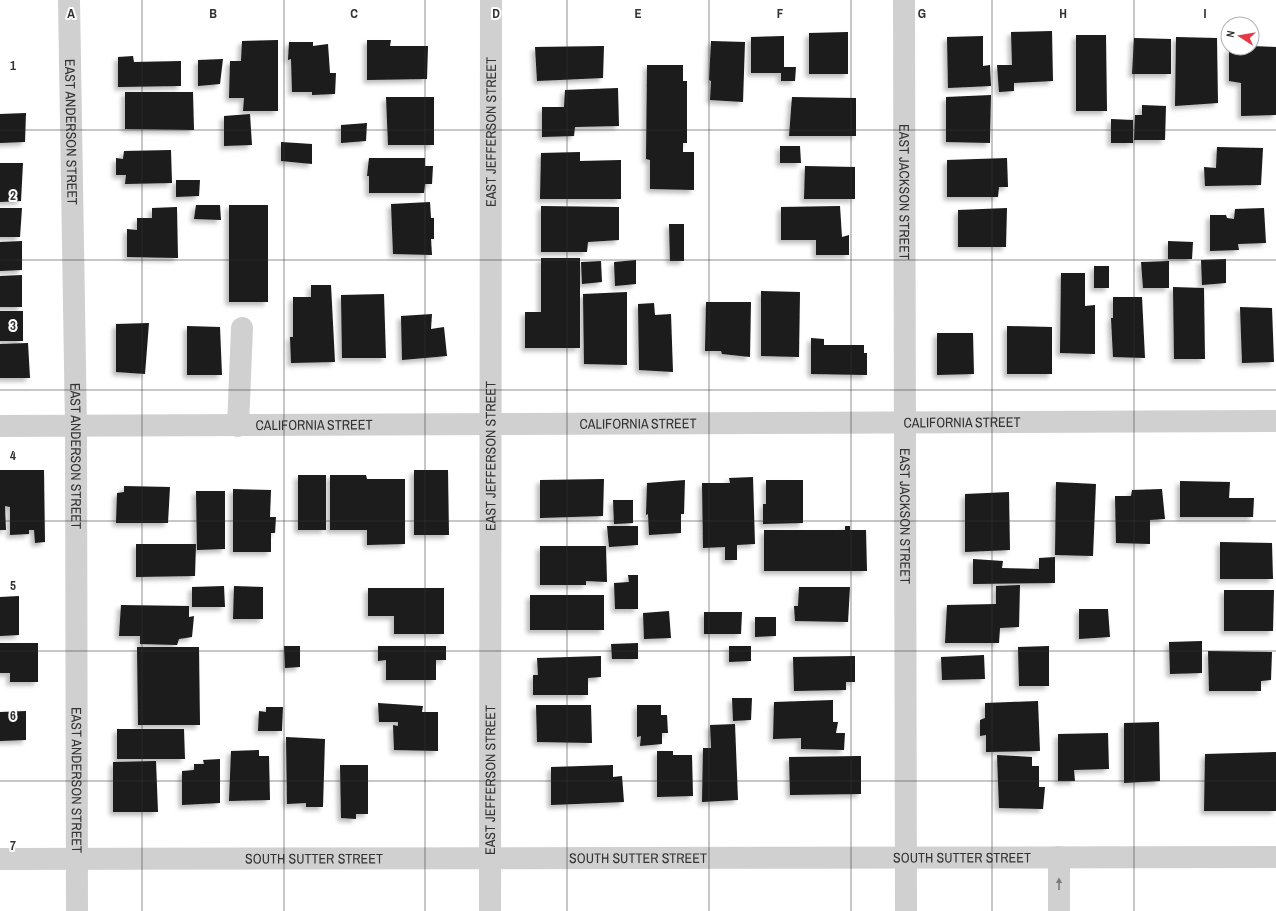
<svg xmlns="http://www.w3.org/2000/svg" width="1276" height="911" viewBox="0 0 1276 911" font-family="'Archivo Narrow',sans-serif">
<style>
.building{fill:#1a1a1a;filter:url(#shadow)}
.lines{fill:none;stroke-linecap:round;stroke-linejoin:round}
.minor{stroke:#d0d0d0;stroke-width:22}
.oneway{fill:#7a7a7a}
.grid{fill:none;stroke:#333;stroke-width:1;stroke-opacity:0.55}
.labels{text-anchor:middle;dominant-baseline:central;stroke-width:4;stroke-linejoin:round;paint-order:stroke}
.street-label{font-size:14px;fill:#333;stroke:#fff}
.grid-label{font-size:13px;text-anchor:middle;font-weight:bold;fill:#333;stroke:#fff;stroke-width:4;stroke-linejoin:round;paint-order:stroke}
</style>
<defs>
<filter id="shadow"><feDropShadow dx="-3.5" dy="3.5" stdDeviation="2" flood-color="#0004"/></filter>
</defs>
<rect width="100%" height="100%" fill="#fff"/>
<path class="building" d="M1052 31 1053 81 1014 83V91L999 92 997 65H1012L1011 32Z
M848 32V74H809V33Z
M1076 35H1106L1107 111H1076Z
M784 36V67H796L795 81H781V73H751V37Z
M983 36V66L990 65 991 86 948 88 947 37Z
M1176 37 1217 38 1218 103 1175 106Z
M1134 38 1171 39V74H1132Z
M278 40V111H243L244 98H229L230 61H241L242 41Z
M367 40H391L390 46H428L427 79 367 80Z
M711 41 745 42 743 102 710 100 711 81 709 80Z
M289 42H313V46L328 44 330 73H336L335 94 312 95V92H292L291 59 288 60Z
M604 46 603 78 537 81 535 47Z
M1252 46 1276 47V115L1241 116V83L1229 81V48H1252Z
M133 56 134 62 181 61V86L118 87V57Z
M223 59 220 84 198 86V60Z
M647 65H683V81H687V143H683V152H694V190L650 189V160L646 159Z
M618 88 619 126 575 127 574 136 542 137V107H564L565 90Z
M125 92H193L194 130 125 129Z
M991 95 990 143 946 142V97Z
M386 97H434V145H388Z
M792 97 856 98V136H789Z
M1142 105 1166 106 1165 140H1134L1135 115H1142Z
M26 113 25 142 0 143V114Z
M250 114 252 145 224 146V116Z
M1111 119 1133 120V143H1111Z
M367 123 366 141 341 143V125Z
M281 142 312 144V164L281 161Z
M780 146H800L801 163H780Z
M1217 147 1263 148 1261 185 1205 186 1204 167 1216 168Z
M171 150 172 183 125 184 126 175H116V158L123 159 124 151Z
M580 152V161L621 160V199H540L541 153Z
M369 158H425V166H433L432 184H425L424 193H369V176H367Z
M1007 158 1008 187H999L998 197H947V160Z
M0 163H23L21 201 0 202Z
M805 166 855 167V199H804Z
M176 180H200L199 196 176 197Z
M430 202 431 218H434V239H431L432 255 393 254 391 204Z
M196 205H220L221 220 194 219Z
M229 205H268V302H229Z
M541 206 619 207V240L588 242 587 252H541Z
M840 206 842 237 849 235V255H816V240H781V207Z
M177 207 178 258 127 257V229L137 230V218H152V208Z
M0 208H22L20 237H0Z
M1007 208 1006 247H958V210Z
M1264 208 1266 243 1238 244 1239 250 1210 251V215H1226L1227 218 1234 219 1235 209Z
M669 224H684V261H670Z
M22 241V270L0 271V242Z
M1168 241 1193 242 1192 259H1168Z
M541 258H580V348H525V312H541Z
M1226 259V283L1202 285 1201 260Z
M636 260V284L615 286 614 262Z
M601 261 602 282 582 284 581 262Z
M1169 261V288H1143L1141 262Z
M1094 266H1109V288H1094Z
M1061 273H1085V306L1095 305V354L1060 353Z
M22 275V307H0V276Z
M311 285H331L335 362 291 363 290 337H293V297H311Z
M1173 287 1204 288 1205 359H1174Z
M761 291 800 292 799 357 761 356Z
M627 292V365L584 364 583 294Z
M384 294 386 358H342L341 295Z
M1113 297H1142L1145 358 1113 357 1111 318H1113Z
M706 302H751L750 357 722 354 721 351H705Z
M654 303 655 315 671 314 673 372 639 370 638 304Z
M1240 307 1272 308 1274 362 1242 363Z
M0 311H23V341H0Z
M432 314 431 329 444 327 447 356 402 360 401 316Z
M149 323 145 374 116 372V324Z
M187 326 220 327 222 375H187Z
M1007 326 1052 327V374H1007Z
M937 333H973L974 374 937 375Z
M811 338 824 339V345H864V353H867V375L811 374Z
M28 343 30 378H0V344Z
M0 470H44L45 542 35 543 34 530H29V534L10 535V507L5 506 6 530H0Z
M414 470H448L449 535H414Z
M298 475H326V530H298Z
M330 475H366L367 479H405V544L367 545V530H330Z
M753 477 755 544 737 545V560H725V547L703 548 702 483H730L729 478Z
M604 479 603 516 540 518V480Z
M685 480 684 514H681V533L649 535 648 514 646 515 647 483Z
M766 480H803V523L763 524V504H766Z
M1180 481 1230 482 1229 498H1254L1253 517H1180Z
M1056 482 1096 484 1093 556 1055 555Z
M124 486 170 487 168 523H116L117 493 124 492Z
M233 489 271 490 270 517H276L275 533H271V552H233Z
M1162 489 1165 519 1150 520V544L1116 543 1115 496H1131L1132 490Z
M196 491H225V549L197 550Z
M1009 492 1010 550 965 552V494Z
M613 500H633V523L614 524Z
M607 526H638V545L609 547Z
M845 526H850V530H866L867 571H764V530H845Z
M1220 542 1272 543 1273 579H1220Z
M136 544H196L195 576 136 577Z
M540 546H606L607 582 586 581V585H540Z
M1055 557V583L973 584V559L1003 561 1002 568 1039 569V558Z
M628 575H638V609H615L614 583 629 582Z
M1020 585 1019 627 1000 628 999 643H945L947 605 996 604V586Z
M224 586 225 607H192V587Z
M234 586 263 587V619H233Z
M799 587H850L848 622 795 621 794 606H798Z
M368 588H444V634H394V616H368Z
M1224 590H1274L1273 631H1224Z
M530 595H604V630H530Z
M19 596V635L0 636V597Z
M121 605 189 606V617L194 616 192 637 179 639 177 645 140 644V636H119Z
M1079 609H1108L1110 637 1079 639Z
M669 611 671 638 644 639 643 613Z
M704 612H742L741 634H704Z
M755 617H776V636L755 637Z
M1202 641V673L1170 674 1169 642Z
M0 643H38V682H10V673H0Z
M638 643V659H612L611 644Z
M284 646H300V667L285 668Z
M378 646H446V660H436V680H386V660L378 661Z
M729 646H751V661L729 662Z
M1049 646V686H1019L1018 647Z
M137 647H199L200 725H138Z
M1208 651 1272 652 1271 680 1261 681V691H1209Z
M984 655 985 679 942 680 941 657Z
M601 656V677L588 678V695H533V675H538L537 658Z
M855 656V682H846V690L794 691 793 657Z
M732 698H752L751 720 733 721Z
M833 700V722H838L836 733H845L844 750 801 749V738L773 739 774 702Z
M1038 701 1040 751 986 752V735L980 736V720L985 718V703Z
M378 703 423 706 422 712H438V751L394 750 393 725 398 726V722H379Z
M536 705H591L592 743 537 742Z
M637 705H661V715H667L668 733H662V744L640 746 641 736 637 737Z
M266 707H283L282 731H258L259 711 266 712Z
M26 711V740L0 741V712Z
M1159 722 1160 781 1124 783V723Z
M735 724 738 800 702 802 703 748H711L710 725Z
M117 729H184L185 759H117Z
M1108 733 1109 769 1074 770 1075 781H1058V734Z
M286 737 325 739 323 807H306V803L287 804Z
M259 750V756H269L270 800 229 801 231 751Z
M657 751H673V755H692L693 796 657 797Z
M1276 752V811H1204L1205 754Z
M997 755 1032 757V766H1039V787H1045L1043 809 999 808Z
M861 756V794L790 795 789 757Z
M220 759V803L182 805V771L194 770V764H204L203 760Z
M156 761 158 812H113V762Z
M340 765H368V814H356V819L341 818Z
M613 765V777L622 776 624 802 551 805V767Z"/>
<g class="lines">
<g class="minor">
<path id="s1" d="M69 0 76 427 77 911"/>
<path id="s2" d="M904 0 906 911"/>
<path id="s3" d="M0 426 1276 421"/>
<path d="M238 426 242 328"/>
<path id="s4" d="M0 859 1276 857"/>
<path id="s5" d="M490 911 491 0"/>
<path d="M1059 911V857"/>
</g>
</g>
<defs><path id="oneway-solid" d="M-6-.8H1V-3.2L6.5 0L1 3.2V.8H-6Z"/></defs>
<use class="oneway" href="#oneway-solid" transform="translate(1059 884) rotate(-90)"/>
<path class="grid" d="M142 0V911M284 0V911M425 0V911M567 0V911M709 0V911M851 0V911M992 0V911M1134 0V911M0 130H1276M0 260H1276M0 390H1276M0 521H1276M0 651H1276M0 781H1276"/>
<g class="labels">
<g class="street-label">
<text stroke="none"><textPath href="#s1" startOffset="132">EAST ANDERSON STREET</textPath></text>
<text stroke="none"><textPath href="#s5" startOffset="779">EAST JEFFERSON STREET</textPath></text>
<text stroke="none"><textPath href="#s2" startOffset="192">EAST JACKSON STREET</textPath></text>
<text stroke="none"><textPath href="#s3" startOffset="962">CALIFORNIA STREET</textPath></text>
<text stroke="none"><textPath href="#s3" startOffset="638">CALIFORNIA STREET</textPath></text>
<text stroke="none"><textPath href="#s3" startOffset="314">CALIFORNIA STREET</textPath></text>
<text stroke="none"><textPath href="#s1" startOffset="456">EAST ANDERSON STREET</textPath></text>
<text stroke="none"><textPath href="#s5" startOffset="455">EAST JEFFERSON STREET</textPath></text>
<text stroke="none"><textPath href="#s2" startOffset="516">EAST JACKSON STREET</textPath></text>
<text stroke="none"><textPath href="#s1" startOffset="780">EAST ANDERSON STREET</textPath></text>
<text stroke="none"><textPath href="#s5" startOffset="131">EAST JEFFERSON STREET</textPath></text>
<text stroke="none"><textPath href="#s4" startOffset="962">SOUTH SUTTER STREET</textPath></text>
<text stroke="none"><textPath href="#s4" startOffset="314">SOUTH SUTTER STREET</textPath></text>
<text stroke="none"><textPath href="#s4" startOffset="638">SOUTH SUTTER STREET</textPath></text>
</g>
</g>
<g class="grid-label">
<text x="71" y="18">A</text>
<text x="213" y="18">B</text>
<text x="354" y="18">C</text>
<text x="496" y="18">D</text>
<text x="638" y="18">E</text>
<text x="780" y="18">F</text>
<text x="922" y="18">G</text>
<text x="1063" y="18">H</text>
<text x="1205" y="18">I</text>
<text x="13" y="70">1</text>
<text x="13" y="200">2</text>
<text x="13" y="330">3</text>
<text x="13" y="460">4</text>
<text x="13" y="590">5</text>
<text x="13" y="720">6</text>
<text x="13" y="850">7</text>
</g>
<g transform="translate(1240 36) rotate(282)"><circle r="19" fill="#ffffff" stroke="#adadad"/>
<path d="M0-3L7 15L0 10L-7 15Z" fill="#e63946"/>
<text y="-6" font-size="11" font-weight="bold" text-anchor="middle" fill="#333333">N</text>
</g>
</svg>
